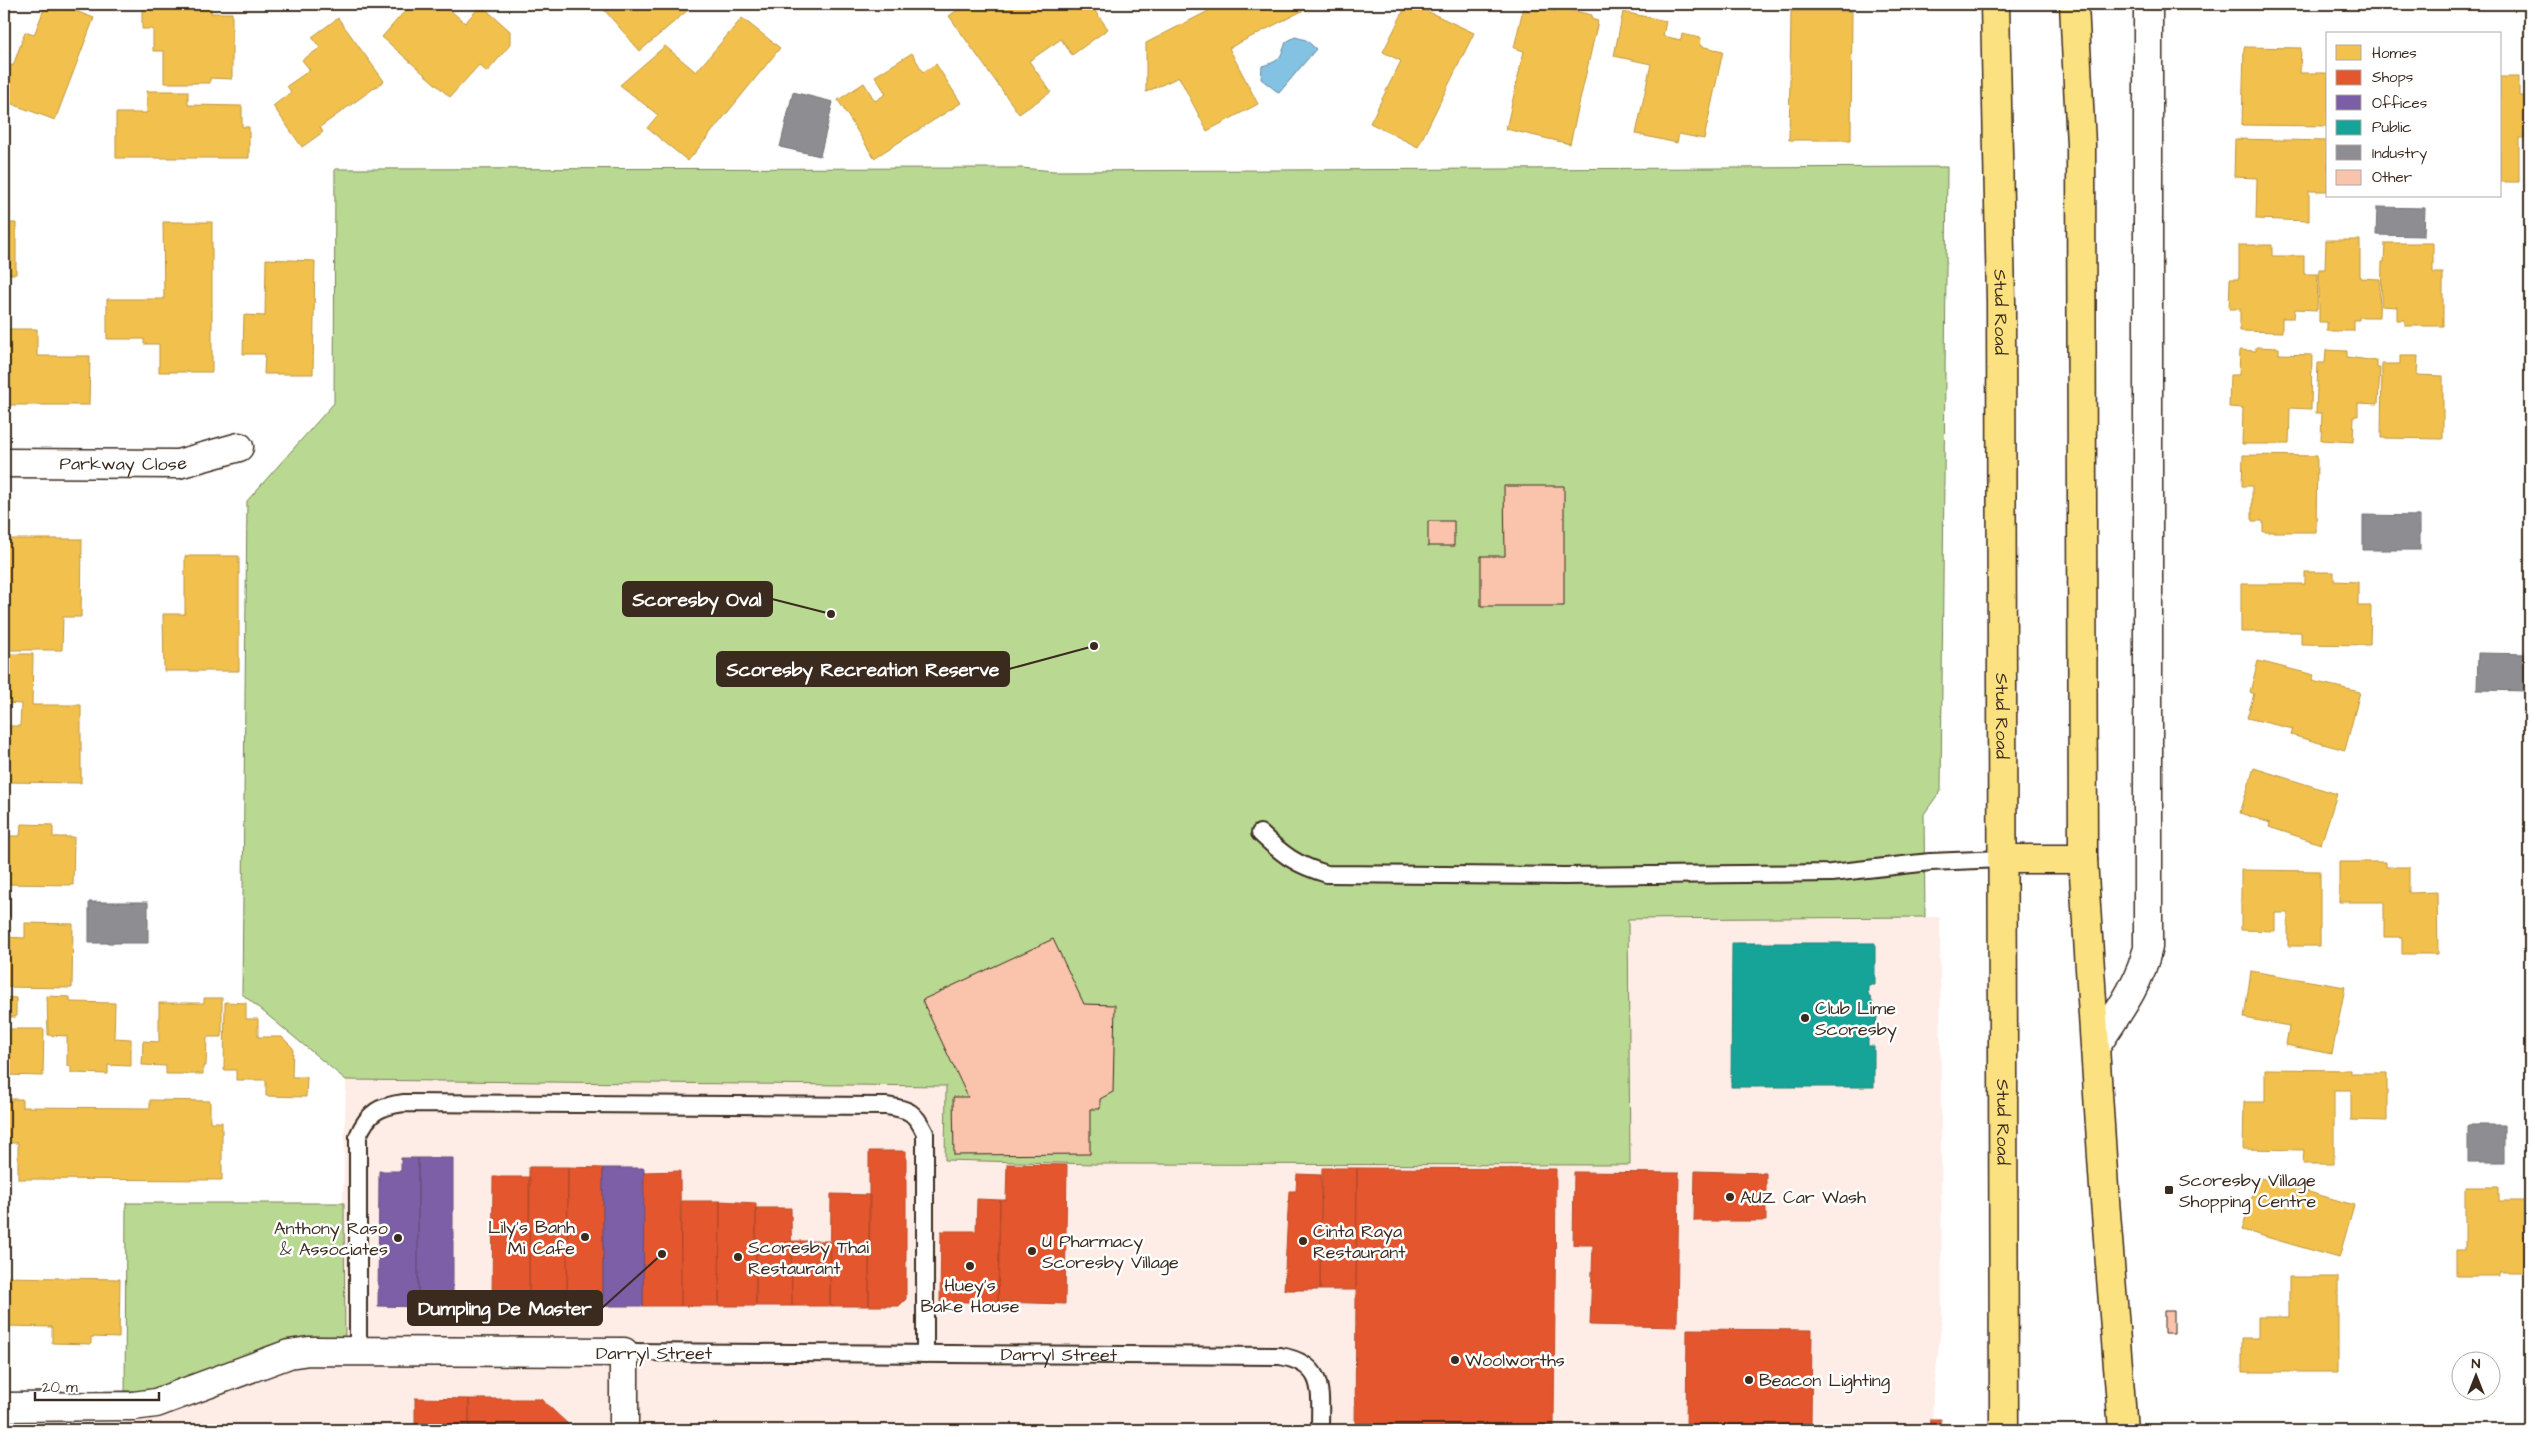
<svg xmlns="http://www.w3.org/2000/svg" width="2534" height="1434" viewBox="0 0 2534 1434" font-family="'Architects Daughter',sans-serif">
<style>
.built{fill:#feede6}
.green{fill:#b9d992;stroke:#7a8258}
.water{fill:#84c2e4;stroke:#678595}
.homes{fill:#f2c14e;stroke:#bb9440}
.shops{fill:#e4572e;stroke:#b14a29}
.offices{fill:#7b5ea7;stroke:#684e7e}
.public{fill:#17a398;stroke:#227f73}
.industry{fill:#8d8d92;stroke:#746f6f}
.building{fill:#fac4ac;stroke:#3b2a1e}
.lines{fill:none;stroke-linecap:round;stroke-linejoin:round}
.service-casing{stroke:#3b2a1e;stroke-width:20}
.minor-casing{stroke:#3b2a1e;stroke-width:31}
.trunk-casing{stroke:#3b2a1e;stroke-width:31}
.service{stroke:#fff;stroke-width:16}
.minor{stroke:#fff;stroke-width:28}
.trunk{stroke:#fbe180;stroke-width:28}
.poi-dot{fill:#3b2a1e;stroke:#fff;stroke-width:2}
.labels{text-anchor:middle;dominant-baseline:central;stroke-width:5;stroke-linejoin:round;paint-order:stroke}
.street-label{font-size:18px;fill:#3b2a1e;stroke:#fff}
.poi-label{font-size:18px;fill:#3b2a1e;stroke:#fff;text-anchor:start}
.leader{fill:none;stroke:#3b2a1e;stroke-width:2}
.callout-dot{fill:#3b2a1e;stroke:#fff;stroke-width:2}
.callout{fill:#3b2a1e;stroke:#3b2a1e;stroke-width:2}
.callout-label{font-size:19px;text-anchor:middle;font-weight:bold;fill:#fff}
</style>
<rect width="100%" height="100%" fill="#fff"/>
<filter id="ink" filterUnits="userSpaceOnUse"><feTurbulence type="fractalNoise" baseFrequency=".02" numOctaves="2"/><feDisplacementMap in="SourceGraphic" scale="10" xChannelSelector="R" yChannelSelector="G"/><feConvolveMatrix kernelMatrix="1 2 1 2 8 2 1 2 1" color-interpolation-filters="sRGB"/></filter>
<g filter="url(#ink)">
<path class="built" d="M1940 917 1942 1319 1933 1397 1932 1430H127L126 1203H343L346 1080 946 1086 945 1160 1095 1164 1630 1165 1628 919Z"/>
<path class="green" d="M1947 167 1941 790 1924 814 1925 917 1628 919 1630 1165 1095 1164 945 1160 946 1086 346 1080 242 994 247 501 334 403 335 169 1021 168 1054 171Z
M126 1203H344L345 1350 125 1406Z"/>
<path class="water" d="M1295 37 1306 40 1316 49 1279 93 1261 79 1262 66C1280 61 1280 59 1286 42Z"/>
<path class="homes" d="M46 4H57L94 18 55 120 4 101V62L13 66 25 32 34 35Z
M142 4H211V13H232V79L210 78V83H164V51H153V29H142Z
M411 4H427L433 9 438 4H443L465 23 481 5 510 31V45L487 72 479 65 450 97 382 37Z
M599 4H695L640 51Z
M966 4H1090L1108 29 1072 55 1061 39 1029 61 1051 92 1019 114 949 16Z
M1222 4H1316L1229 48 1258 104 1207 131 1179 77 1146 92V43Z
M1407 4H1412L1474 33 1418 147 1370 123 1401 61 1383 52Z
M1533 7 1556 11 1557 7 1592 15 1591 19 1598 21 1570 144 1506 129 1524 51 1514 48 1523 9 1532 11Z
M1791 11H1852L1851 140H1789Z
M1623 12 1666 21 1663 36 1681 40 1682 34 1701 38 1700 46 1723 51 1704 139 1679 134 1677 143 1636 134 1651 64 1614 56Z
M338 18 384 81 320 127 323 132 302 147 273 106 291 92 287 86 310 70 302 60 320 48 312 37Z
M742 18 780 48 688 161 647 128 658 115 620 85 665 46 696 72Z
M2244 47 2301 48 2300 73H2328V126L2242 125Z
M912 53 923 72 936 64 961 103 874 158 838 100 864 83 875 101 886 94 875 76Z
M2500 77H2519V96H2530V138H2519V182H2500Z
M147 91H188V105L242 106V127H249V158H116V113H147Z
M2235 139 2328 141V191H2309V221L2256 219 2257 178 2234 177Z
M163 222H212V372H159V344H144V339H107V299H164Z
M4 223H16V274H4Z
M2326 240H2360V278L2380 279 2379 317H2359V320H2354V331H2327V322H2319V269H2325Z
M2385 243H2433V273H2443V326H2405V320H2397V307L2381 306 2382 262H2384Z
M2239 245H2272V256H2304V274H2318L2317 310 2295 309 2294 318H2282V332L2240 331V309H2229L2230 279H2239Z
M266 259 315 261 313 374H264L265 354H243L244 315 265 316Z
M6 329H37V356H90L89 405H4Z
M2256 347 2279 348V354L2312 355 2311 409 2290 408 2289 444H2242L2243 408 2229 407 2230 375H2239L2240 350 2256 351Z
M2326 350 2347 351V357L2377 361V368H2380L2378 404 2358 403V416H2354L2353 442 2321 440 2322 413H2316L2318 363H2325Z
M2400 356H2418L2417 375 2443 376V439L2381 438 2382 364H2400Z
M2243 455 2317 456 2316 532H2263V521H2252V486H2242Z
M4 539H82L81 617H63L62 650H8L9 618H4Z
M185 556H239V671H164L163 614H185Z
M2305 572H2334V581L2358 582V606H2371L2370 645 2301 644V632H2241V584H2305Z
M4 654H33L32 705H81V783L4 782V726H20L21 704 4 703Z
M2258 661 2314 675 2312 681 2360 692 2345 750 2291 735 2293 729 2247 718 2254 694 2250 692Z
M2254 768 2337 794 2321 844 2269 827 2270 823 2240 813Z
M21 824 53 825V837H74L73 885 4 884V836H20Z
M2339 862H2386V867H2409V893L2437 892 2438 954H2402V937H2384V902H2339Z
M2241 870 2320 871V946H2288V913H2275V931L2241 930Z
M25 923 73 924 72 988 4 987V937L25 938Z
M2251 971 2345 987 2332 1054 2286 1045 2289 1026 2244 1018Z
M47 996 70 997V1002L115 1003 114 1038 131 1039V1066L108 1065V1074L71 1073V1066H67V1036L48 1035Z
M4 997 16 998V1017H6V1029H44L43 1076 4 1075Z
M204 998H222V1037H207L206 1066H203V1074H166V1066L142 1065 143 1041 159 1042V1003H204Z
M225 1002 246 1003V1019H258V1037H282L293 1048 292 1077H307L306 1097 266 1096V1080H236V1070H224Z
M2265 1069 2350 1070V1073H2387V1121L2351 1120V1090H2334V1164H2303L2304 1150 2243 1149 2244 1102H2265Z
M4 1099H22V1107L150 1108V1100L210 1101V1122H222V1180L18 1179V1143H4Z
M2257 1177 2354 1205 2339 1258 2242 1230Z
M2465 1187H2499V1201H2530V1254H2525V1272H2499V1276H2456V1250H2465Z
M4 1277 120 1279 119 1338 91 1337V1344L52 1343V1327L4 1326Z
M2289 1277H2338V1372H2242V1338H2258V1317H2289Z"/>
<path class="shops" d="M869 1151H906V1299L899 1306H869Z
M1007 1164 1067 1165 1065 1304 998 1302 1000 1200H1006Z
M529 1167H568L567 1306H529Z
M568 1167 603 1168V1306H567Z
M1322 1168H1357L1356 1290H1320Z
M1357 1168 1556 1169 1554 1430H1355Z
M680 1171 681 1306H643V1172Z
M1695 1171 1766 1173V1221H1694Z
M1574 1172 1679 1173 1677 1327 1590 1325 1593 1245H1573Z
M1297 1174 1321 1175 1320 1290H1284L1289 1191H1296Z
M493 1177H530L529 1306H492Z
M831 1194 870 1195 869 1306H830Z
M977 1199 1000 1200 998 1302H940L941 1231H976Z
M681 1201H720L719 1306H681Z
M720 1201 756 1203V1306H719Z
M756 1208H791L792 1306H756Z
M791 1241H831L830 1306H792Z
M1687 1329 1812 1330 1811 1430H1686Z
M415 1398 469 1399V1430H415Z
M469 1399H541L569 1425V1430H469Z
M1930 1419H1941L1940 1430H1929Z"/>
<path class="offices" d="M401 1158H418V1307L378 1306 379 1171H401Z
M418 1158H453V1307H418Z
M603 1168H644L643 1306H603Z"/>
<path class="public" d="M1732 943H1875V985H1868V993L1878 1014 1875 1027 1868 1036V1046H1874V1087H1731Z"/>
<path class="industry" d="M793 92 833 102 820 156 780 147Z
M2377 207 2425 208 2424 236 2376 235Z
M2363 515 2420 516V550H2363Z
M2478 653 2530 654V691L2477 690Z
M4 895H10V917H4Z
M89 902H148V943H89Z
M2468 1125H2504V1162H2468Z"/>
<path class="building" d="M1504 486H1564V606H1481V556H1505Z
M1428 521H1454V546H1428Z
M1053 939 1084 1004 1115 1005 1113 1092 1100 1099V1109H1090V1154L954 1155 953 1097H968L922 1000Z
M2164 1311H2174V1333H2164Z"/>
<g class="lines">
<g class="service-casing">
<g id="service">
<path d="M1260 833C1283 855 1296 865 1327 874L1564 876 1831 873 1930 862 2002 859"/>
<path d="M358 1350V1136C368 1112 380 1106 404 1103L886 1106C909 1109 915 1112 925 1133V1354"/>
<path id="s1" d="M624 1352 1280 1356C1326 1364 1320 1391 1320 1430"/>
</g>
</g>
<g class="minor-casing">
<g id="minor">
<path id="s2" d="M4 463 178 464 239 447"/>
<path d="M2096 1046C2117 1014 2140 984 2148 947V4"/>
<path d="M4 1407 133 1406 156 1403 289 1354 309 1351 624 1352V1430"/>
</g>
</g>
<g class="trunk-casing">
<g id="trunk">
<path id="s3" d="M1995 4 2001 301 2004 1430"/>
<path d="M2074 4 2081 145 2083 859 2104 1188 2123 1430"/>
<path d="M2002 859H2083"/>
</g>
</g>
<use href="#service" class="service"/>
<use href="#minor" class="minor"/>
<use href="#trunk" class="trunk"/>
</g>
</g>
<g class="poi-dot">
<circle cx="1805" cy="1018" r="5"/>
<rect x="2164" y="1185" width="10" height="10" rx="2.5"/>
<circle cx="1730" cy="1197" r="5"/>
<circle cx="585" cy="1237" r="5"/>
<circle cx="398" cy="1238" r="5"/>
<circle cx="1303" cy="1241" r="5"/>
<circle cx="1032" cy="1251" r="5"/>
<circle cx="738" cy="1257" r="5"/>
<circle cx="970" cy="1266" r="5"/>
<circle cx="1455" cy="1360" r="5"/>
<circle cx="1749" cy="1380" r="5"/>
</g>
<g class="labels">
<g class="street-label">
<text stroke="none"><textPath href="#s3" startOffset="308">Stud Road</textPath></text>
<text stroke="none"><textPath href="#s2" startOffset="119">Parkway Close</textPath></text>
<text stroke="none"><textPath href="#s3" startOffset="712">Stud Road</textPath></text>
<text stroke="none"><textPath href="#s3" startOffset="1118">Stud Road</textPath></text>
<text x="654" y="1353">Darryl Street</text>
<text stroke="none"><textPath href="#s1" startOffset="435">Darryl Street</textPath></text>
</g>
<g class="poi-label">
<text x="1815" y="1008">Club Lime<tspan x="1815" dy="21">Scoresby</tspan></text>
<text x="2179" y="1180">Scoresby Village<tspan x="2179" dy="21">Shopping Centre</tspan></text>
<text x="1740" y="1197">AUZ Car Wash</text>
<text x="575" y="1227" text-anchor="end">Lily's Banh<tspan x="575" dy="21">Mi Cafe</tspan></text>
<text x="388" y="1228" text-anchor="end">Anthony Raso<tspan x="388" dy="21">&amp; Associates</tspan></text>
<text x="1313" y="1231">Cinta Raya<tspan x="1313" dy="21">Restaurant</tspan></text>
<text x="1042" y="1241">U Pharmacy<tspan x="1042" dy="21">Scoresby Village</tspan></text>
<text x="748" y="1247">Scoresby Thai<tspan x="748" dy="21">Restaurant</tspan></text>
<text x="970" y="1285" text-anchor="middle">Huey's<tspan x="970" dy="21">Bake House</tspan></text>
<text x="1465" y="1360">Woolworths</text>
<text x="1759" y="1380">Beacon Lighting</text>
</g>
</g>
<path class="leader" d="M831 614L772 599M1094 646L1009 669M662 1254L602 1308"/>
<g class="callout-dot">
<circle cx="831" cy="614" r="5"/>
<circle cx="1094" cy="646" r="5"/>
<circle cx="662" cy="1254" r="5"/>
</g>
<g class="callout">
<rect x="623" y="582" width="149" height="34" rx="5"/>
<rect x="717" y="652" width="292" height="34" rx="5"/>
<rect x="408" y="1291" width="194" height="34" rx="5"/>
</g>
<g class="callout-label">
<text x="697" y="606">Scoresby Oval</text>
<text x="863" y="676">Scoresby Recreation Reserve</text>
<text x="505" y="1315">Dumpling De Master</text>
</g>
<rect width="2534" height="1434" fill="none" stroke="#fff" stroke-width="20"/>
<rect x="10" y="10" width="2514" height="1414" fill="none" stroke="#3b2a1e" stroke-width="2" filter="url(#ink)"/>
<rect x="2326" y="32" width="175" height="165" fill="#ffffff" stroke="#b1aaa5"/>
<rect x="2336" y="45" width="25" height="15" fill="#f2c14e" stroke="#b1aaa5"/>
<text x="2372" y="58" font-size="15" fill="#3b2a1e">Homes</text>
<rect x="2336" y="70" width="25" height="15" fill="#e4572e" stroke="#b1aaa5"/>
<text x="2372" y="82" font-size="15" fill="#3b2a1e">Shops</text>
<rect x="2336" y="95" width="25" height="15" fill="#7b5ea7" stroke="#b1aaa5"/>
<text x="2372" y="108" font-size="15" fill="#3b2a1e">Offices</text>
<rect x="2336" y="120" width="25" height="15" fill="#17a398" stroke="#b1aaa5"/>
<text x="2372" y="132" font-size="15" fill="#3b2a1e">Public</text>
<rect x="2336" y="145" width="25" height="15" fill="#8d8d92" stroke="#b1aaa5"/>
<text x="2372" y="158" font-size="15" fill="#3b2a1e">Industry</text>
<rect x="2336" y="170" width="25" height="15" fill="#fac4ac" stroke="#b1aaa5"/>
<text x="2372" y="182" font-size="15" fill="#3b2a1e">Other</text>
<g transform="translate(2476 1376)"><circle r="24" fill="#ffffff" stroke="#b1aaa5"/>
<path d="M0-4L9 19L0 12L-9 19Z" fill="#3b2a1e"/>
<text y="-8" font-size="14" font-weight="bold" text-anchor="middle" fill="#3b2a1e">N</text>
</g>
<path d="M35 1392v8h124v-8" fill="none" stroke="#3b2a1e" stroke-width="2.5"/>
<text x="42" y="1392" font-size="15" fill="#3b2a1e" stroke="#ffffff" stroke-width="4" paint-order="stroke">20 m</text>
</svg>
